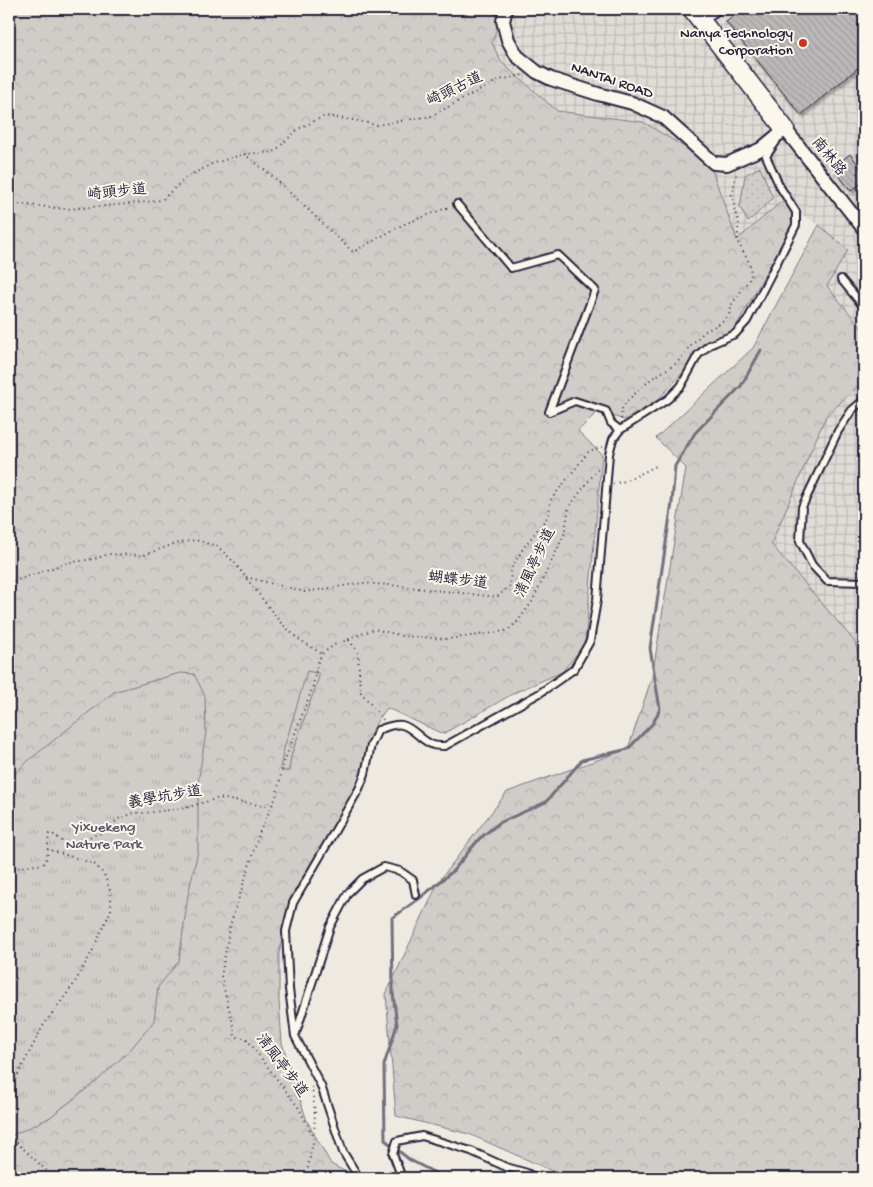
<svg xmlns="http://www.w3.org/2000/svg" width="873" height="1187" viewBox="0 0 873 1187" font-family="'Gochi Hand','LXGW WenKai TC',sans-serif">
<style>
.industrial{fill:url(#industrial-grid)}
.grass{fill:url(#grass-dots);stroke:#797882}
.forest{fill:url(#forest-crowns);stroke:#797882}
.park{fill:url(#park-tufts);stroke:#797882}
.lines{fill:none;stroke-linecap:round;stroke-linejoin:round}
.stream{stroke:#716f7c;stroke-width:3}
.building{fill:url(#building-back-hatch);stroke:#22223b;filter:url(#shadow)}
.lane-casing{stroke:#22223b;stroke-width:10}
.street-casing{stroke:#22223b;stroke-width:16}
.secondary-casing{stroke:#22223b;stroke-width:21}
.path{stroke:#22223b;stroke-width:2;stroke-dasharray:1 4;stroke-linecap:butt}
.lane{stroke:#fbf7ec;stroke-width:6}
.street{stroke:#fbf7ec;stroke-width:12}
.secondary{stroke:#fbf7ec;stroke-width:18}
.poi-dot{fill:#c8321e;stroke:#fbf7ec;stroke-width:2}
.labels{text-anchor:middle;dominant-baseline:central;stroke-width:4;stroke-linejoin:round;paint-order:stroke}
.poi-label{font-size:15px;fill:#22223b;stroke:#fbf7ec;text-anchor:end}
.street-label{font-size:15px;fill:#22223b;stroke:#fbf7ec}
.park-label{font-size:15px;fill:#565566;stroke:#fbf7ec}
</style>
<defs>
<pattern id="industrial-grid" width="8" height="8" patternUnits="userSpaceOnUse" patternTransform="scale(1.25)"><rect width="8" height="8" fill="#dfdbd5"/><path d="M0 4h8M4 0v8" fill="none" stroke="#bfbcb8"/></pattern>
<pattern id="grass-dots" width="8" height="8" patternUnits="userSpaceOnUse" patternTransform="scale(1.25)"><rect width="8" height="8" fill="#d0cdc9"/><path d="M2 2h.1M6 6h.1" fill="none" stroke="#b2b0ae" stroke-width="1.8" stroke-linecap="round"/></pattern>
<pattern id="forest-crowns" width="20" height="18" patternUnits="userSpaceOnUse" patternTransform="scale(1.25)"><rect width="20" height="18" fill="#d0cdc9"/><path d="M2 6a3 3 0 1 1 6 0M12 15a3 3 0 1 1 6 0" fill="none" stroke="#b2b0ae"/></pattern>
<pattern id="park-tufts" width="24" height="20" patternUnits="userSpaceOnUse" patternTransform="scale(1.25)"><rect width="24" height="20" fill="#d0cdc9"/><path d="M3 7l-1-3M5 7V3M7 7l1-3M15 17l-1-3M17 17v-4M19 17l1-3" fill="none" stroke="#b2b0ae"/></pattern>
<pattern id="building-back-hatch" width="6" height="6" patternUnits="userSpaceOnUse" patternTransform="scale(1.25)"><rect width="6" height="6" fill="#bcb8b8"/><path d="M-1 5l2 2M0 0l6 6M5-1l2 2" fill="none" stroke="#a19e9f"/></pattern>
<filter id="shadow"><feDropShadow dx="2" dy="3.5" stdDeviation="1" flood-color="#0004"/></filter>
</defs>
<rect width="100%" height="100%" fill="#eeeae2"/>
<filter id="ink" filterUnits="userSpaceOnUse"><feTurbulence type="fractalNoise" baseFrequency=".02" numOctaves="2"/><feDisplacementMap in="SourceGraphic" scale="10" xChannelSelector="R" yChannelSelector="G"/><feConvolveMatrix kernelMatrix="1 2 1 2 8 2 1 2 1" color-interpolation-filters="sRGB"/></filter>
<g filter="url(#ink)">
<path class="industrial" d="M503 9H864V331L827 286 848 250 819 225 799 213 737 241 709 162 643 122 557 111 501 62 492 43Z
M864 381V677L855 642 771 544 826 416Z"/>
<path class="grass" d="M760 167 773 198 748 222 740 207 745 175Z"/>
<path class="forest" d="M9 9H503L492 43 501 62 557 111 643 122 709 162 737 240 781 202 799 213 733 332 701 353 655 403 624 420 598 411 578 431 602 455 585 644 562 672 516 692 443 734 387 708 376 723 369 765 290 899 279 954V1001L282 1043 307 1121 331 1164 357 1178H9Z
M819 225 848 250 827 286 864 331V381L826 416 771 544 855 642 864 677V1178H568L469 1134 396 1116 386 994 439 881 507 792 628 749 652 677 686 468 656 438 753 348Z"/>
<path class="park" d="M307 671 320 674 291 756 289 772 280 769 283 752Z
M180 673 194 674 205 696 206 732 198 783V851L188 895 179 961 158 987 154 1021 130 1050 98 1080 49 1118 9 1137V779L29 760 114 692Z"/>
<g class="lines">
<path class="stream" d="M445 1178 410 1160 385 1140 384 1065 397 1025 393 993 392 918 420 898 453 871 479 839 499 823 546 802 582 760 628 749 653 723 660 709 650 648 672 503 675 466 695 433 741 386 761 350"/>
</g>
<path class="building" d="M742 9H864V63L801 115 726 22Z
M850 154 864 172V181L851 191 833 168Z"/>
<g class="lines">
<g class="lane-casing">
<path id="lane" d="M703 22 719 9
M457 204 511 268 558 255 595 290 549 412 575 401 606 411 611 423 620 430
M841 279 864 307
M864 400 852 410 838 431 802 507 800 541 812 565 827 581 864 582
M296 1033 330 927 348 893 362 879 384 867 400 871 413 880 416 895
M359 1178 343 1152 321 1086 295 1036 289 989 286 931 293 903 359 789 365 774 371 745 378 730C385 728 394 723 402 725 414 728 421 741 433 745 437 746 441 746 445 746L540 693 574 669 590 641 597 600 609 454 613 439 620 430 668 399 681 386 698 355 709 345 735 334 747 321 796 225V212L780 187 766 156 776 142
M402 1178 393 1154 397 1141 422 1136 471 1151 506 1167 527 1173 536 1178"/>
</g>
<g class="street-casing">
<path id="street" d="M506 9 503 21 508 40 517 56 537 72 551 79 598 94 632 103 663 117 714 163 727 164 761 149 785 129 864 229"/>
</g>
<g class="secondary-casing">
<path id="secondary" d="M692 9 785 129"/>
</g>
<path class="path" d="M244 154 270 174 353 252 402 225 449 207
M9 203 67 209 129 204 162 200 185 178 212 164 244 154 274 152 298 129 325 116 359 121 376 125 431 116 499 80 524 75
M621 419 622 409 627 401 651 379 677 363 689 347 704 332 719 324 729 315 732 304 751 277 750 264 737 241 739 222 735 212 732 195 737 171
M613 484 628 480 658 465
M246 577 305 592 362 583 390 585 497 597 510 586 511 569 524 547 549 515 550 501 589 451 602 447
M9 583 66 563 94 559 109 554 144 555 174 544 195 540 217 546 234 562 280 622 297 638 322 654
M349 640 358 652 360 691 384 721
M9 870 14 868 43 864C50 857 47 844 49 834L54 835 62 841 71 843 107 831 118 819 134 813H145L185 808 219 798 270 807
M312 1087 315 1113 314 1135
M9 1098 11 1088 43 1026 74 984 93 950 111 910V893L104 874 94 864 47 849
M9 1130 12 1138 49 1173 65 1178
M306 1178 314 1137 298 1107 246 1038 235 1037 233 1024 221 977 230 926 260 831 276 797 284 762 312 689 318 662 322 654 334 645 374 629 403 636 448 639 494 633 508 630 518 621 532 602 564 535 569 507 600 466"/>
<use href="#lane" class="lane"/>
<use href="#street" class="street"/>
<use href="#secondary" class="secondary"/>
</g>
</g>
<circle class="poi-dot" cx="803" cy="43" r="5"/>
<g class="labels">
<g class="poi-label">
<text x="793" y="34">Nanya Technology<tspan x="793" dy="17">Corporation</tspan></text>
</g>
<g class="street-label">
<text transform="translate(612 81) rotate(19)">NANTAI ROAD</text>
<text transform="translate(455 90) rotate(-26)">崎頭古道</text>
<text transform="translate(828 157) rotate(51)">南林路</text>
<text transform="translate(117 193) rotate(-6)">崎頭步道</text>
<text transform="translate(536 563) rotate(-65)">清風亭步道</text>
<text transform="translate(458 581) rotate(7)">蝴蝶步道</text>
<text transform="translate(165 798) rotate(-10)">義學坑步道</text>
<text transform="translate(281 1066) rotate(53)">清風亭步道</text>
</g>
<g class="park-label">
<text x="104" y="828">Yixuekeng<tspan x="104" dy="17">Nature Park</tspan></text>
</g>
</g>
<rect width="873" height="1187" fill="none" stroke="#fbf7ec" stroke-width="30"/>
<rect x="15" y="15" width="843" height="1157" fill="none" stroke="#22223b" stroke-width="2" filter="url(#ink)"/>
</svg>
